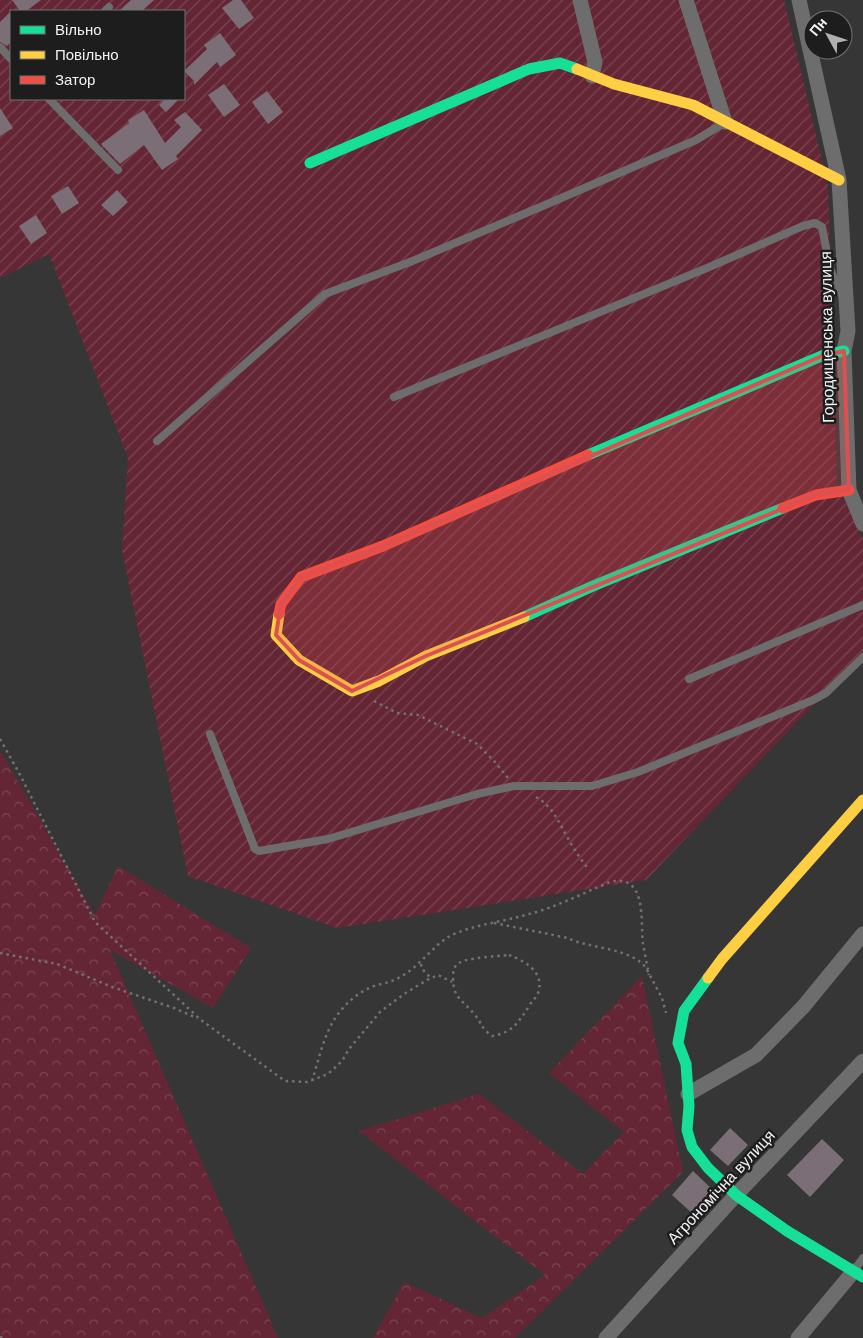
<svg xmlns="http://www.w3.org/2000/svg" width="863" height="1338" viewBox="0 0 863 1338" font-family="Helvetica,sans-serif">
<style>
.forest{fill:url(#forest-crowns)}
.garden{fill:url(#garden-furrows);fill-rule:evenodd}
.building{fill:#7c6e76}
.lines{fill:none;stroke-linecap:round;stroke-linejoin:round}
.path{stroke:#727272;stroke-width:2.5;stroke-dasharray:2.5 4;stroke-linecap:butt}
.lane{stroke:#6d6d6d;stroke-width:8}
.street{stroke:#6d6d6d;stroke-width:15}
.fast{stroke:#16e098;stroke-width:11}
.slow{stroke:#ffcf43;stroke-width:11}
.jam{stroke:#f24e42;stroke-width:11}
.marked{fill:#dc5051;fill-opacity:0.2;stroke:#dc5051;stroke-width:4;stroke-linejoin:round}
.labels{text-anchor:middle;dominant-baseline:central;stroke-width:5;stroke-linejoin:round;paint-order:stroke}
.street-label{font-size:16px;fill:#f2f1f3;stroke:#1e1d1e}
</style>
<defs>
<pattern id="forest-crowns" width="20" height="18" patternUnits="userSpaceOnUse" patternTransform="scale(1.25)"><rect width="20" height="18" fill="#642634"/><path d="M2 6a3 3 0 1 1 6 0M12 15a3 3 0 1 1 6 0" fill="none" stroke="#7b4652"/></pattern>
<pattern id="garden-furrows" width="10" height="10" patternUnits="userSpaceOnUse" patternTransform="scale(1.25)"><rect width="10" height="10" fill="#642634"/><path d="M-1 1l2-2M0 10L10 0M9 11l2-2" fill="none" stroke="#7b4652"/></pattern>
</defs>
<rect width="100%" height="100%" fill="#373637"/>
<path class="forest" d="M0 750 95 915 118 866 251 948 213 1008 110 950 278 1338H0Z
M642 976 683 1172 515 1338H373L404 1282 482 1318 545 1275 359 1131 479 1094 583 1174 624 1132 549 1073Z"/>
<path class="garden" d="M0 0H784L828 186 837 485 863 539V653L646 880 337 928 188 876 122 550 128 458 49 254 0 278ZM11 11H184V99H11Z"/>
<path class="building" d="M12 0H41L26 11H20Z
M131 0H154L142 11H119Z
M233 0H241L254 18 239 29 222 8Z
M11 11V42L7 46 0 42V22Z
M220 33 236 55 220 67 217 62 194 85V81L184 71 207 49 204 45Z
M224 84 240 105 224 117 208 95Z
M267 91 283 112 268 124 252 102Z
M165 99H179L166 112 159 105Z
M0 108 13 128 0 136Z
M144 110 165 143 181 127 174 120 185 112 202 130 176 156 178 159 162 170 144 145 120 164 101 144 129 123 128 120Z
M68 186 79 203 62 214 51 196Z
M117 190 128 202 113 216 101 205Z
M36 215 47 233 31 244 19 226Z
M730 1128 748 1145 728 1166 710 1150Z
M822 1139 844 1160 810 1197 787 1175Z
M693 1171 715 1192 694 1215 672 1195Z"/>
<g class="lines">
<path class="path" d="M374 701 397 713 418 715 477 744 495 762 508 778
M0 739 18 771 95 922 201 1020 285 1081 307 1082 328 1074 342 1061 349 1049 380 1012 404 994 427 980 438 975 452 982
M536 797C554 807 559 824 569 840 575 851 582 861 589 870
M494 923 568 938C589 949 630 947 646 968L662 998 666 1013
M0 953 57 964 112 987 174 1008 197 1018
M509 955C525 961 545 972 538 993 536 998 532 1001 529 1006 519 1022 512 1033 492 1036 480 1027 483 1025 475 1015 462 999 453 999 453 977 453 971 454 966 459 963 465 958 499 956 509 955Z
M421 964 422 969 431 978
M312 1081C319 1059 324 1033 338 1014 348 1001 361 990 377 985 386 983 394 981 402 976 421 965 433 945 452 935 476 924 503 922 529 914 557 907 583 893 610 882 648 873 640 922 643 944 645 954 647 965 649 975
M0 1337 3 1338"/>
<path class="lane" d="M105 11 109 7
M0 47 11 59
M49 99 118 170
M394 397 707 268 803 226 815 223 822 227 830 269 842 295
M157 441 325 294 410 262 538 208 696 140 724 123
M689 679 863 605
M210 734 255 849 259 851 328 839 477 794 514 786H592L638 772 813 700 826 693 863 657
M855 1269 863 1258"/>
<path class="street" d="M580 0 595 62 592 76
M686 0 725 122
M799 0 839 180 848 331 844 351 849 490 863 524
M688 1094 756 1055 803 1007 863 934
M606 1338 736 1195 863 1061
M798 1338 854 1271"/>
<path class="fast" d="M310 163 529 69 560 63 577 69
M588 455 824 355 844 351
M524 617 593 586 783 508
M708 978 684 1011 678 1043 686 1064 689 1106 687 1130 692 1147 708 1168 736 1195 787 1231 863 1277"/>
<path class="slow" d="M577 69 614 84 693 105 839 180
M279 614 276 635 299 660 352 691 379 681 426 656 524 617
M708 978 722 959 863 800"/>
<path class="jam" d="M783 508 816 495 849 490
M279 614 281 604 301 577 383 546 588 455"/>
</g>
<path class="marked" d="M844 351 849 490 816 495 426 656 352 691 299 660 276 635 281 604 301 577 383 546 824 355Z"/>
<g class="labels">
<g class="street-label">
<text transform="translate(827 337) rotate(-91)">Городищенська вулиця</text>
<text transform="translate(721 1187) rotate(-47)">Агрономічна вулиця</text>
</g>
</g>
<rect x="10" y="10" width="175" height="90" fill="#1e1d1e" stroke="#737273"/>
<rect x="20" y="26" width="25" height="8" fill="#16e098" stroke="#737273"/>
<text x="55" y="35" font-size="15" fill="#f2f1f3">Вільно</text>
<rect x="20" y="51" width="25" height="8" fill="#ffcf43" stroke="#737273"/>
<text x="55" y="60" font-size="15" fill="#f2f1f3">Повільно</text>
<rect x="20" y="76" width="25" height="8" fill="#f24e42" stroke="#737273"/>
<text x="55" y="85" font-size="15" fill="#f2f1f3">Затор</text>
<g transform="translate(828 35) rotate(310)"><circle r="24" fill="#1e1d1e" stroke="#737273"/>
<path d="M0-4L9 19L0 12L-9 19Z" fill="#b1b0b1"/>
<text y="-8" font-size="14" font-weight="bold" text-anchor="middle" fill="#f2f1f3">Пн</text>
</g>
</svg>
